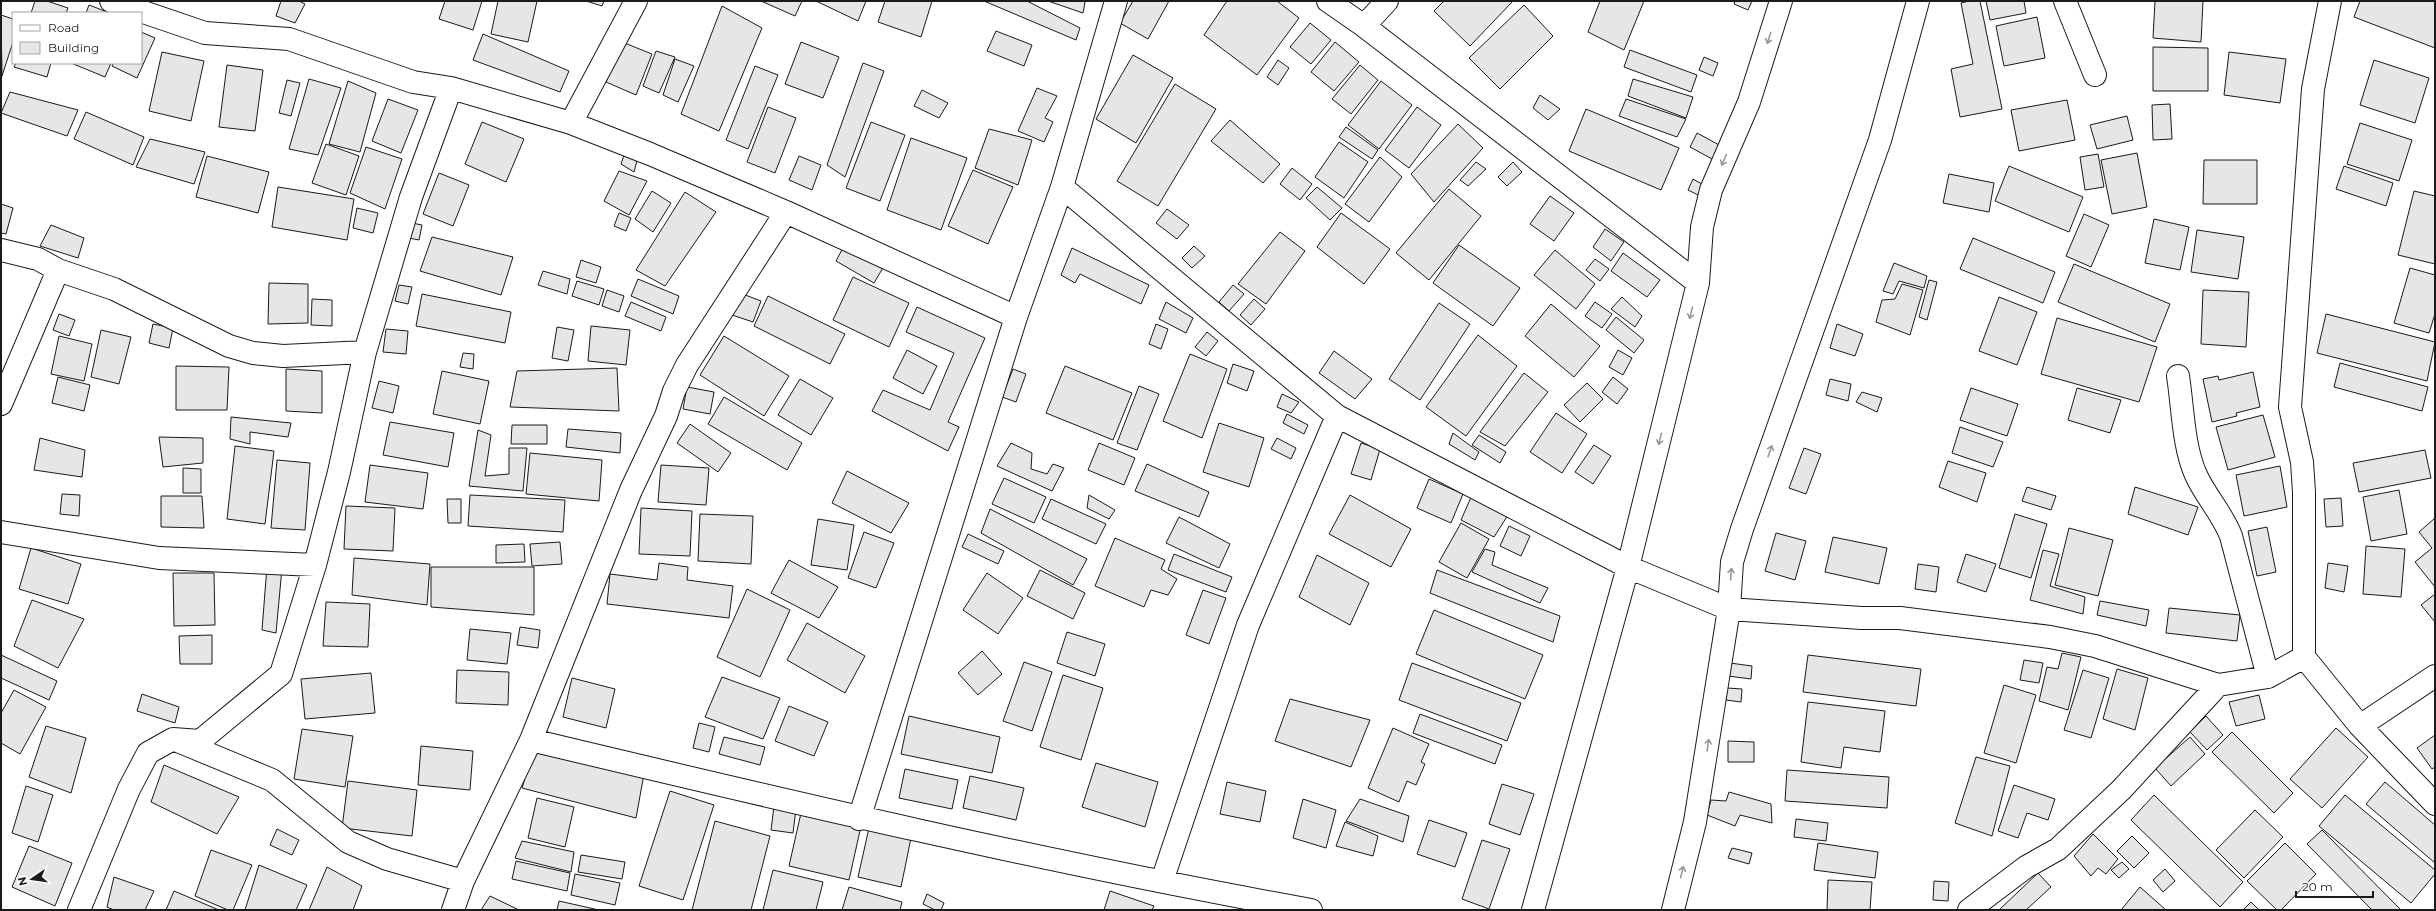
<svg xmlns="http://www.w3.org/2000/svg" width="2436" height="911" viewBox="0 0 2436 911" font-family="Montserrat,sans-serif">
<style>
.building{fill:#e6e6e6;stroke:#1a1a1a}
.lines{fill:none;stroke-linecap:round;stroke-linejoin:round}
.minor-casing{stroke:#1a1a1a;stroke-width:24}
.minor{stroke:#fff;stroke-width:22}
.oneway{stroke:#989898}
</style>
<rect width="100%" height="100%" fill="#fff"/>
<path class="building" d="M35 1H47L68 8 66 13H31Z
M281 1H299L305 4 295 23 276 16Z
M445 1H482L473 30 439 19Z
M498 1H537L528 42 491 34Z
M586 1H604L602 6Z
M761 1H802L795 16Z
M816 1H866L858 21Z
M885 1H932L921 37 878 22Z
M984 1H1027L1080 28 1076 40Z
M1048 1H1083L1085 2 1083 13Z
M1133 1H1169L1148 39 1120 23Z
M1227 1H1277L1299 18 1257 75 1204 35Z
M1444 1H1513L1470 46 1434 11Z
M1600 1H1644L1624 50 1588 32Z
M1735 1H1752L1748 10 1734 4Z
M1969 1H1980L2002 109 1960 117 1951 69 1973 64 1961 3Z
M1986 1H2024L2026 13 1990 20Z
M2155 1H2203L2201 42 2153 38Z
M2360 1H2435V48L2354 17Z
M89 5 110 13H86Z
M1524 5 1553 36 1500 89 1469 58Z
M722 6 762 28 719 131 681 114Z
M1 15 13 19V42L2 76Z
M2037 17 2045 58 2004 66 1996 26Z
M1310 23 1331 40 1311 64 1290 47Z
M996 31 1032 45 1024 66 987 51Z
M141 32 155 38 137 78 112 66 113 63H141Z
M483 34 569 71 560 92 473 60Z
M622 42 652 54 636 95 606 82Z
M801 42 839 57 823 98 785 84Z
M1335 42 1359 62 1334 91 1311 72Z
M2153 47 2208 48V91H2153Z
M1630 50 1697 75 1691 92 1624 67Z
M656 51 675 57 659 93 643 86Z
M162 52 204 61 191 121 149 111Z
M2229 52 2286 59 2280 103 2224 95Z
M1133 55 1173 78 1136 143 1096 119Z
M1704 57 1718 63 1713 76 1699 70Z
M675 59 694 66 678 102 663 95Z
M1278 60 1289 68 1278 85 1267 77Z
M2374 60 2429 78 2415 123 2360 105Z
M16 63H51L47 77 14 67Z
M71 63H111L105 77Z
M863 63 884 71 845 177 827 165Z
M227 65 263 70 255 131 219 127Z
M1360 65 1378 80 1351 114 1332 99Z
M755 66 778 75 748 149 726 140Z
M309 79 341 88 318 155 289 149Z
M1633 79 1693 97 1686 118 1628 96Z
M287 80 300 83 291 116 279 113Z
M348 81 376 93 360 152 329 144Z
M1381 81 1412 105 1379 149 1348 125Z
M1175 84 1216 109 1158 206 1117 181Z
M1037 88 1057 96 1045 118 1053 122 1044 142 1018 131Z
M922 90 948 103 939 118 914 106Z
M10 92 78 110 67 136 1 113Z
M1540 95 1560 109 1548 120 1533 108Z
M388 99 418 110 401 153 372 141Z
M1626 99 1686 119 1677 137 1619 116Z
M2067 100 2075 140 2019 151 2011 110Z
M2170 104 2172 139 2153 140 2152 105Z
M768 107 796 118 775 173 747 162Z
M1417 107 1441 125 1409 168 1385 150Z
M1586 109 1679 148 1661 190 1569 151Z
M86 112 144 137 133 165 74 139Z
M2127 116 2133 140 2097 149 2090 125Z
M1230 120 1280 164 1263 183 1211 141Z
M482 122 524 139 506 182 465 164Z
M871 122 905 135 880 201 846 188Z
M2360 123 2412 140 2399 181 2347 164Z
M1458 124 1483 148 1434 202 1411 174Z
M1346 127 1378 150 1372 159 1339 137Z
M989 129 1032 140 1018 185 975 168Z
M1697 133 1721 146 1714 160 1690 147Z
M911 138 967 158 941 230 887 210Z
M150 139 205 152 194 184 136 167Z
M1339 142 1368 162 1344 198 1315 177Z
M326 144 359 156 346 195 312 183Z
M366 147 402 159 385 209 350 193Z
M625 152 638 157 634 172 621 164Z
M2137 153 2147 207 2112 214 2101 160Z
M2098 154 2104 187 2085 190 2080 157Z
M207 156 269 172 258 213 196 197Z
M799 156 821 165 812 190 789 180Z
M1380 157 1402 177 1369 222 1345 204Z
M2204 160H2257V204H2203Z
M1476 162 1486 169 1468 186 1460 180Z
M1513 162 1522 172 1507 186 1498 177Z
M2009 166 2083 197 2069 232 1995 201Z
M2344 166 2393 183 2386 206 2336 189Z
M1292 168 1312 184 1300 200 1280 184Z
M973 170 1013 187 988 244 948 226Z
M619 171 647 181 629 215 604 201Z
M439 173 469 185 453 226 423 214Z
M1949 174 1994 183 1989 212 1943 203Z
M1693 179 1709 188 1704 198 1688 190Z
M278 187 354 199 347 240 272 227Z
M1317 187 1342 208 1330 220 1306 198Z
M1449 189 1481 216 1429 280 1396 253Z
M652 191 671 203 653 232 635 219Z
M2414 191 2435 196V264L2398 255Z
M685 192 716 212 665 286 636 270Z
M1550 196 1574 213 1554 241 1530 224Z
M1 204 13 208 6 234 1 233Z
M357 208 378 213 373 233 353 228Z
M1167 209 1189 225 1177 239 1156 223Z
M619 213 631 218 626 231 614 226Z
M1341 213 1390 249 1364 284 1317 247Z
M2084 214 2109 225 2091 267 2066 256Z
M2154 219 2189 227 2180 270 2145 263Z
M412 223 422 225 419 240 409 238Z
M51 225 84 238 78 258 40 246Z
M1605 229 1624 242 1611 261 1593 247Z
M2197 230 2244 237 2238 279 2191 272Z
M1280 232 1305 251 1266 304 1238 284Z
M432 237 513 257 501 295 420 271Z
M1973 238 2055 272 2043 303 1960 269Z
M845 244 884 266 874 283 836 261Z
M1459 245 1520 288 1493 326 1433 283Z
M1194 246 1205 256 1192 268 1182 258Z
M1072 248 1149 285 1141 304 1080 274 1075 283 1061 275Z
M1555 250 1595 284 1576 309 1534 275Z
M1623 253 1660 280 1647 297 1611 271Z
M1595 259 1609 269 1600 281 1586 270Z
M581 260 601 267 596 283 576 277Z
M1894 263 1927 276 1924 288 1899 281 1893 294 1883 291Z
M2074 264 2170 304 2155 342 2058 302Z
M2410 268 2435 275V314L2429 333 2394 323Z
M543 271 570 279 567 294 538 285Z
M853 277 909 303 889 347 833 320Z
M638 279 679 296 673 314 631 296Z
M1929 280 1937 282 1927 320 1919 317Z
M577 281 604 289 599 305 572 296Z
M269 283 308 284V323L268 324Z
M1902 284 1923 290 1910 335 1876 322 1882 300 1895 299Z
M399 285 412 287 408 304 395 301Z
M1233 285 1244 294 1229 311 1219 302Z
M607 290 624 296 619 312 602 306Z
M2203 290 2249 292 2246 347 2201 344Z
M740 293 761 301 753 322 732 315Z
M422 294 511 312 505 343 416 326Z
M768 296 845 334 830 364 754 326Z
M1622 297 1642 316 1635 327 1611 309Z
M1999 297 2037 312 2017 365 1979 351Z
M312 299 332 300V326L311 325Z
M1254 299 1265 309 1251 325 1240 315Z
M631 302 666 317 661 331 625 316Z
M1166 302 1193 318 1186 333 1159 319Z
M1595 302 1612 314 1602 328 1585 316Z
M1439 303 1470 324 1420 400 1389 379Z
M1551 304 1600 346 1574 377 1525 336Z
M917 307 985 338 948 422 959 427 948 451 872 411 883 390 930 410 954 353 906 332Z
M59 314 75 320 69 336 53 330Z
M2326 314 2435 342 2427 381 2317 353Z
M1616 317 1644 340 1634 353 1606 330Z
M2057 318 2157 347 2139 402 2041 374Z
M153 324 173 328 169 348 149 343Z
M1156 324 1168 329 1161 349 1149 344Z
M1837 324 1863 334 1855 356 1830 348Z
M591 326 630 330 626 365 588 361Z
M557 327 574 330 568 361 552 358Z
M386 329 408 331 406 354 383 352Z
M101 330 131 337 119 384 91 377Z
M1207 332 1218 341 1206 356 1195 347Z
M1478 335 1517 366 1466 436 1426 407Z
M59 336 92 344 84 381 51 374Z
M724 336 789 376 764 416 700 375Z
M907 350 937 366 923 394 893 378Z
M1618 350 1632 358 1623 375 1609 367Z
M1334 351 1372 379 1355 399 1319 373Z
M463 353 474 354 473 369 460 367Z
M1190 354 1227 369 1202 438 1163 421Z
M2340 363 2428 387 2422 411 2334 387Z
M1233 364 1254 371 1247 391 1227 383Z
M176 366 229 367 227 410H176Z
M1065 366 1132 393 1113 440 1046 413Z
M617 368 619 411 510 407 517 371Z
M286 369 322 371V413L286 411Z
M1013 369 1026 374 1016 402 1002 397Z
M442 371 489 381 480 424 433 414Z
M2253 372 2260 407 2236 413 2237 416 2212 422 2203 379 2218 376 2219 380Z
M1524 373 1548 392 1505 446 1480 432Z
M58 377 90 385 84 411 52 403Z
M1613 377 1628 389 1617 404 1602 392Z
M800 379 833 398 811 435 778 415Z
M1830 379 1851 384 1848 401 1826 395Z
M379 381 399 386 393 413 372 408Z
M1587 383 1603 399 1580 422 1564 405Z
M1139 386 1159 394 1137 450 1117 443Z
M687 387 714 392 710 414 683 409Z
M1971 388 2018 404 2007 436 1960 420Z
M2077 388 2121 400 2110 433 2068 420Z
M1862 392 1882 398 1877 412 1856 402Z
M1282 394 1299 402 1291 413 1277 407Z
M724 397 802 443 787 470 708 424Z
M1556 413 1587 434 1562 473 1530 452Z
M1287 414 1308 425 1304 434 1283 423Z
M2263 415 2275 457 2228 470 2216 427Z
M231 417 291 423 288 437 250 432V444L230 439Z
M390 422 454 433 448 467 383 455Z
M1219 423 1264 438 1249 487 1203 472Z
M690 424 731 453 718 472 677 443Z
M512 425H547V444H511Z
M1960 427 2003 442 1993 467 1952 453Z
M568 429 621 433 620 453 566 447Z
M478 430 491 435 485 476 509 474V448H527L523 491 469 486Z
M1453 433 1479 452 1475 460 1449 444Z
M1479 435 1506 452 1500 463 1472 445Z
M159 437 203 438V463L163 467Z
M40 438 85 450 82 477 34 470Z
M1277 438 1296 448 1291 459 1271 449Z
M1011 443 1032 453 1031 469 1047 474 1053 464 1064 468 1052 491 997 466Z
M1099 443 1135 458 1124 485 1088 470Z
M1361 443 1380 449 1371 480 1351 474Z
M1594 445 1611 456 1593 484 1575 472Z
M235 446 274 451 265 524 227 519Z
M1804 448 1821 454 1806 494 1789 488Z
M2425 450 2431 478 2359 492 2353 463Z
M530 453 602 460 599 501 526 494Z
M277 460 310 463 305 530 271 528Z
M1948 461 1986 473 1977 502 1939 487Z
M1147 464 1209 492 1199 517 1135 491Z
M370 465 428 473 423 509 365 502Z
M661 465 709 468 706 505 658 502Z
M2280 466 2287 507 2244 516 2236 475Z
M183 468 201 469V493H183Z
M847 471 909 503 891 533 832 503Z
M1004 478 1046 497 1034 523 992 504Z
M1429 479 1463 494 1451 523 1417 508Z
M2027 487 2056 496 2051 510 2022 501Z
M2135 487 2198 507 2188 535 2128 514Z
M2399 490 2407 534 2371 541 2363 497Z
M62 494 80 495 79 516 60 514Z
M470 495 565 500 563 532 468 526Z
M1089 495 1115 510 1109 519 1087 508Z
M1350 495 1411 529 1391 567 1329 534Z
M1472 495 1508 515 1494 537 1461 520Z
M161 496H202L204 528 161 527Z
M2341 498 2343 526 2326 527 2324 499Z
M447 499H461V523H448Z
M1051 499 1106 524 1096 544 1042 519Z
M346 506 395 508 393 551 344 549Z
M641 508 692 511 690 556 639 554Z
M990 509 1087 559 1073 585 981 533Z
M700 514 753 516 751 564 698 561Z
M2015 514 2047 524 2031 578 1999 568Z
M1179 517 1230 544 1219 568 1166 543Z
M2435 518V587L2415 562 2432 548 2419 532Z
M818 519 854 525 847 570 811 565Z
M1461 523 1489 539 1467 578 1439 562Z
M1509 526 1530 536 1521 556 1500 546Z
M2267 527 2276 572 2257 576 2248 531Z
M2069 528 2113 540 2098 596 2055 585Z
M864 532 894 543 876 588 848 578Z
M1776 533 1806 541 1795 580 1765 571Z
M968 534 1004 551 998 564 962 547Z
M1833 537 1887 548 1879 584 1825 572Z
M1115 538 1165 560 1161 569 1177 579 1168 595 1151 590 1144 607 1095 586Z
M560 542 562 564 532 566 530 544Z
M524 544 525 562 496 563V545Z
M2366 546 2405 549 2401 597 2363 594Z
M31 548 81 564 68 604 19 589Z
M1485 549 1495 552 1492 565 1548 588 1540 603 1472 572Z
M2043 550 2059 554 2050 586 2085 597 2083 614 2030 600Z
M1174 554 1232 577 1226 592 1168 570Z
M1966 554 1996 564 1986 592 1957 582Z
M1317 555 1369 583 1350 625 1299 597Z
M354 558 430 564 427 605 352 595Z
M789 560 838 587 819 618 771 593Z
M659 563 688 567 687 580 733 586 729 618 607 604 610 574 657 580Z
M2328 563 2348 566 2344 592 2325 588Z
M1918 564 1939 567 1936 592 1915 589Z
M267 566 282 568 276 633 262 630Z
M431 567H534V615L431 607Z
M1040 570 1085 593 1073 619 1027 596Z
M1437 570 1560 616 1553 642 1430 593Z
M173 573H214L215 625 174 626Z
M987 573 1023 598 998 634 963 610Z
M747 589 790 610 760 677 717 657Z
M1203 590 1226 598 1209 644 1186 635Z
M2435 594V622L2421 605Z
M32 600 84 619 58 668 14 646Z
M2100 601 2149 610 2146 626 2097 615Z
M326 602 370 604 368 647 323 646Z
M2169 608 2240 615 2237 641 2166 633Z
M1434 610 1543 655 1525 699 1416 654Z
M807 623 865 656 845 693 787 660Z
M520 627 540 630 538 648 517 645Z
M470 629 511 633 507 664 467 660Z
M1067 632 1105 644 1095 676 1057 663Z
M212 635V664H180L179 636Z
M982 651 1002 674 978 695 958 673Z
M2062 653 2081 657 2068 710 2039 701 2047 667 2058 669Z
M1 655 57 681 49 700 1 678Z
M1808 655 1921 669 1916 706 1803 692Z
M2024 660 2043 663 2039 683 2020 680Z
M1024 662 1052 672 1032 731 1003 721Z
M1412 663 1521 703 1507 741 1399 700Z
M1730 663 1752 666 1751 679 1728 676Z
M2117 669 2148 678 2135 730 2103 719Z
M457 670 509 672 508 705 456 703Z
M2083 670 2109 678 2091 738 2064 730Z
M371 673 375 713 305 719 301 679Z
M1063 675 1103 688 1081 760 1040 747Z
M722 677 780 698 763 739 705 717Z
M572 678 615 689 606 728 563 717Z
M2004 685 2036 695 2016 763 1984 753Z
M1727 688 1742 689 1741 702 1726 700Z
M14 690 46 707 20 754 1 743V713Z
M142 694 179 707 175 723 137 711Z
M2259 695 2265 719 2236 726 2229 702Z
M1290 699 1370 720 1351 767 1275 741Z
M1808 702 1885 711 1880 752 1844 747 1841 768 1801 762Z
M789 706 828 722 814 756 775 741Z
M1420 714 1502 745 1495 764 1413 733Z
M909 716 1000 737 992 773 901 754Z
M2206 716 2223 735 2207 750 2190 732Z
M699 723 715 727 709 752 693 748Z
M46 726 86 738 71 793 29 777Z
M1393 728 1429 744 1421 762 1425 764 1416 785 1407 781 1399 802 1368 788Z
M2336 728 2368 757 2322 808 2290 779Z
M302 729 353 736 345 787 294 779Z
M2232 732 2293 793 2274 813 2212 752Z
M2435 735V767L2432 769 2417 748Z
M724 737 765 747 760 765 719 754Z
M2190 737 2205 754 2171 786 2155 768Z
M1728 741 1754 742V762H1728Z
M421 746 473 751 470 790 418 785Z
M533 752 644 774 636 818 522 788Z
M1976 757 2010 766 1992 836 1955 823Z
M1096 763 1158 782 1145 827 1082 807Z
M164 765 239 797 217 834 151 802Z
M905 769 958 780 952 809 899 798Z
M1787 770 1889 777 1887 808 1785 801Z
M970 776 1024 788 1016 820 963 808Z
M348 781 417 790 412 836 342 828Z
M1227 782 1266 791 1260 822 1220 814Z
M2385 782 2435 825V863L2366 804Z
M1502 784 1534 794 1520 835 1489 824Z
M2014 785 2055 799 2048 820 2027 813 2018 838 1998 831Z
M26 786 53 795 38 842 12 833Z
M670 791 714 805 683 900 639 886Z
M1729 792 1771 804 1772 823 1740 815 1735 826 1707 815 1711 800 1726 801Z
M2154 795 2243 882 2220 907 2131 820Z
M2345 795 2435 870V874L2411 903 2319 826Z
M537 798 574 807 565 847 528 838Z
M1303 799 1336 810 1326 848 1293 838Z
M1360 799 1409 816 1403 842 1346 821Z
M774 806 796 809 793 833 771 830Z
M2255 810 2283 837 2244 878 2216 850Z
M801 813 861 826 849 880 789 866Z
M1796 819 1828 823 1826 841 1794 837Z
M1429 820 1467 833 1455 867 1417 854Z
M715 821 770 836 751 910H692Z
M1345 822 1378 836 1373 856 1336 846Z
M869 828 911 838 901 887 858 877Z
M277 829 299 840 292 855 270 845Z
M2322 830 2401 910H2372L2307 844Z
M2093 834 2118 859 2106 874 2098 868 2091 876 2074 856Z
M2132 836 2149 853 2134 868 2117 851Z
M1482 840 1510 849 1489 909 1462 899Z
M522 841 574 852 571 872 515 858Z
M1818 843 1878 852 1875 878 1814 870Z
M2285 843 2316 874 2281 910H2277L2247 881Z
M29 846 72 863 55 906 12 887Z
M1732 848 1752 853 1749 864 1728 858Z
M211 850 252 865 233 910H228L195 896Z
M581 855 625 862 622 879 578 872Z
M516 861 570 873 567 891 512 879Z
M2122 862 2129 869 2119 878 2111 870Z
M259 865 307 885 296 910H245Z
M327 867 362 886 353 910H309Z
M2165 869 2175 881 2163 892 2153 880Z
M773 870 823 882 816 910H763Z
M2038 873 2051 887 2026 910H1999Z
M575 874 620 883 615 905 571 895Z
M114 877 154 891 145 910H114L107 907Z
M1828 880 1872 882 1870 910H1827Z
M1934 881 1949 882 1948 901 1933 900Z
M849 887 902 902 900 910H842Z
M2140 887 2166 910H2121Z
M174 891 219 910H166Z
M1110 891 1154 906 1152 910H1104Z
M927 894 944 903 941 910H935L923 904Z
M490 896 519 910H481Z
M559 901 599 910H557Z
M2251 902 2259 910H2243Z"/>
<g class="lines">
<g class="minor-casing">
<path id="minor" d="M111 1 205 33 289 39 413 82 451 88 571 123 650 154 786 212 1016 317
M1328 1 1364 26 1698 283
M2065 1 2095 75
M1364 26 1387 1
M571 123 636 1
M1062 187 1337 416 1628 567 1729 609 1861 618H1900L2050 637 2095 646 2218 685
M1 250 38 259 58 270 114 289 229 346 253 353 283 356 365 352
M2178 376C2183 408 2183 446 2196 475 2206 497 2222 513 2231 536L2268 677
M1 404 58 270
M1 532 159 558 315 565
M2304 657 2360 726 2435 804
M2360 726 2435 676
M173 739 200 741 281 674 315 565 339 472 365 352 411 197 451 88
M531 740C790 802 1049 863 1311 910
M859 819 1016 317 1062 187 1116 1
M1162 881 1248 625 1337 416
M79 910 129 789 148 753 173 739 272 780 348 842 387 859 463 881
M453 910 463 881 531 740 631 490 666 416 674 391 687 365 786 212
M1533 910 1628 567 1698 283 1702 227 1711 190 1749 102 1781 1
M1673 910 1695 822 1729 609 1732 562 1742 529 1880 140 1918 1
M1969 910 2026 867 2058 849 2121 790 2218 685 2268 677 2304 657V492L2302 462 2290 407 2313 89 2330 1"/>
</g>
<use href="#minor" class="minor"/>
</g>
<defs><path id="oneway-shaft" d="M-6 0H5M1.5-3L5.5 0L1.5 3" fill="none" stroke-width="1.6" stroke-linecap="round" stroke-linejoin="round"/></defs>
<g class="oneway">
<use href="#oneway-shaft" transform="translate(1769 38) rotate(108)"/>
<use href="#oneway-shaft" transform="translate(1724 160) rotate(114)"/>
<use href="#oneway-shaft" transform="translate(1691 313) rotate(104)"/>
<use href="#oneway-shaft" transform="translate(1660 439) rotate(104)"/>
<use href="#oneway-shaft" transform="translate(1770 451) rotate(-71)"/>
<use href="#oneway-shaft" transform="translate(1731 574) rotate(-86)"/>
<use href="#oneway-shaft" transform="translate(1708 745) rotate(-81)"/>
<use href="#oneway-shaft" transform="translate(1682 872) rotate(-76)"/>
</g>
<rect width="2436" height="911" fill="none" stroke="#1a1a1a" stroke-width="4"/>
<rect x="12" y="12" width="130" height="52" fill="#ffffff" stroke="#a3a3a3"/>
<rect x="20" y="25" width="20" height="6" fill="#ffffff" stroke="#a3a3a3"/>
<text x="48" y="32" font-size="12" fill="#1a1a1a">Road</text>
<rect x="20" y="42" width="20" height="12" fill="#e6e6e6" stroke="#a3a3a3"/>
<text x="48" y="52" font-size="12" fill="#1a1a1a">Building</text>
<g transform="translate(32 879) rotate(257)" stroke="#ffffff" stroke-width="3" paint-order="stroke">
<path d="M0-3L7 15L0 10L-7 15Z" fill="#1a1a1a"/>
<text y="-6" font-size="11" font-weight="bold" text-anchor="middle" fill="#1a1a1a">N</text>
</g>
<path d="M2296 891v6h77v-6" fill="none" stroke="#1a1a1a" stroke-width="2"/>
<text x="2302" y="891" font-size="12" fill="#1a1a1a" stroke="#ffffff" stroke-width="3" paint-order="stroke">20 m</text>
</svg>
